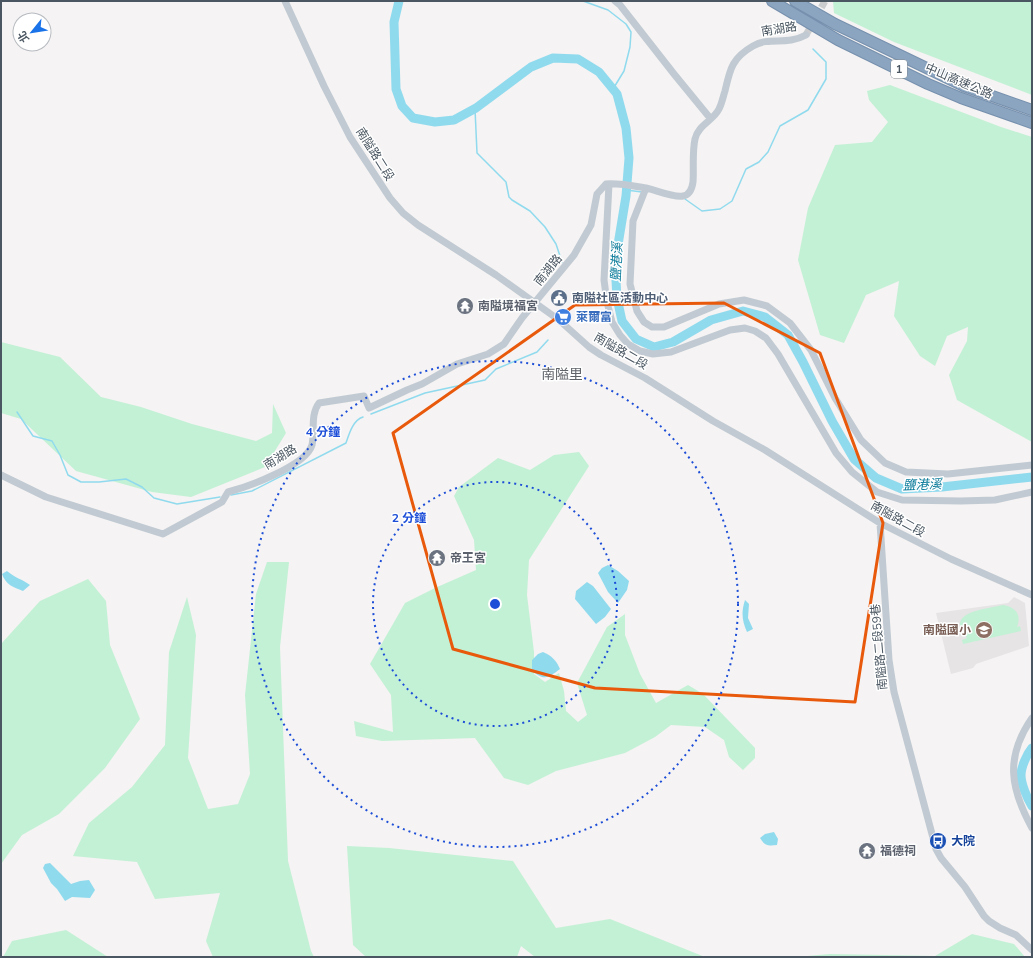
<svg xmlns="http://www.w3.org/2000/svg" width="1033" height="958" viewBox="0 0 1033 958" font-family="'Nunito Sans','Noto Sans TC',sans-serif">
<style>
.education{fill:#e6e4e5}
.green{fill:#c3f1d5}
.water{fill:#90daee}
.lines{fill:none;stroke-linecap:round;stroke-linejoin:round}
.stream{stroke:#90daee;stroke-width:1.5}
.river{stroke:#90daee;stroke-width:9}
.minor-tunnel{stroke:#caccce;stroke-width:7;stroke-dasharray:7 3.5;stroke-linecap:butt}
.highway-casing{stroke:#7690ad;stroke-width:12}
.minor{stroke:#c1cad2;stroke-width:7}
.highway{stroke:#8ba5c1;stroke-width:10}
.marked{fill:none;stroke:#e8590c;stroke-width:3;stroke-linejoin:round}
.ring{fill:none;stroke:#1d4ed8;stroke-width:2;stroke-dasharray:2 4}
.labels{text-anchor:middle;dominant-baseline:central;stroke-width:3;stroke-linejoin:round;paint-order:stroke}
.shield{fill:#fff;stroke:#808990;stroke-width:1}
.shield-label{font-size:11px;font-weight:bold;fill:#4a5661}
.street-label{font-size:12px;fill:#4a5661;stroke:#fff}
.service-label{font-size:12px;font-weight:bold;fill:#4e5e75;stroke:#fff;text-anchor:start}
.worship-label{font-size:12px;font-weight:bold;fill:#5b616d;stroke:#fff;text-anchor:start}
.shop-label{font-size:12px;font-weight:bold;fill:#366cbe;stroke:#fff;text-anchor:start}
.education-label{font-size:12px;font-weight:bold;fill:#785e54;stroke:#fff;text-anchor:end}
.transit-label{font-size:12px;font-weight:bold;fill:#164399;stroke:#fff;text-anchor:start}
.water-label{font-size:13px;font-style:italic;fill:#0c7c9b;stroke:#fff}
.quarter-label{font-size:14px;fill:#5f6368;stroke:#fff}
.centre{fill:#1d4ed8;stroke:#fff;stroke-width:2}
.ring-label{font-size:12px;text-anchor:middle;font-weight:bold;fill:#1d4ed8;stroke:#fff;stroke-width:3;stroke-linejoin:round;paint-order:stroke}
</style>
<rect width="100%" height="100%" fill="#f5f3f3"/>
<path class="education" d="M1014 597 1025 603 1029 646 976 664 973 668 951 674 936 613 1008 603Z"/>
<path class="green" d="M833 1H1032V95L894 42 834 13Z
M890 85 1001 127 1032 137V442L957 400 949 375 967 341 968 327 947 336 935 366 920 356 894 316 899 281 866 295 844 343 820 335 798 260 808 208 835 145 872 142 888 122 869 100 867 91Z
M1 342 60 357 101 397 141 407 192 424 256 441 272 433 273 404 286 433 265 467 191 497 152 492 76 471 21 419 1 413Z
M579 452 589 466 529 560 527 595 534 652V674L545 682 559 673 564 691 566 711 578 722 587 715 577 683 607 627 625 614V635L640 674 656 703 688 685 703 694 755 748V758L743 770 729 757 724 740 705 727 671 725 655 737 625 753 556 771 528 785 504 778 475 738 382 741 356 736 354 721 393 732 391 695 370 664 405 603 435 588 476 570 474 540 454 496 459 487 498 458 530 470 554 455Z
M267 562H289L280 647 288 861 311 951 314 957H213L206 941 220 893 155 899 137 862 73 856 89 823 132 787 165 745 169 652 187 597 196 635 188 758 208 809 238 804 250 774 245 695 256 594Z
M88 579 106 601 110 645 140 719 105 768 59 814 22 835 1 864V644L40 601Z
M1003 605C1015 607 1022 614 1017 627L1020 626 1021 631 963 644 962 640 967 638C943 612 986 609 1003 605Z
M347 846 389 848 513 861 556 928 610 919 705 957H535L521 946 517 957H366L353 945Z
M66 930 108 957H3L12 941Z
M972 934 1014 944 1025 957H796L830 954 935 956Z"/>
<path class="water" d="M608 565 618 571 629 581 627 590 618 603 608 592 598 573 602 568Z
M7 571C15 578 22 579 30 585L23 591C13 587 6 585 2 574Z
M587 582 593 586 611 609 605 617 596 624 575 599 576 591Z
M745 600 749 604 748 618 753 629 747 632C742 621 741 612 745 600Z
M543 652C552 656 556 660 560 669 548 678 545 681 532 671V660L538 654Z
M774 832 778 839 777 845C768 846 765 846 760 838L765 834Z
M50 863 71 884 80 881 89 880 95 890 90 898 72 897 65 901 57 889 51 883 43 868 45 864Z"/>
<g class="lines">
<path class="stream" d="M583 1 608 10 626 24 631 32 630 47 624 71 613 89
M475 109 477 153 506 182 509 197 512 200 530 211 545 227 556 244 562 262
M626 190 642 192
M685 199 702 211 720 209 732 201 746 169 759 162 768 152 780 126 808 110 826 79V62L813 49
M17 412 33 436 52 441 60 455 68 475 81 482H99L126 479 142 487 154 498 177 504 220 497
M371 414 425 393 485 380 496 369 537 352 548 340
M231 495 252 491 346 443C349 434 353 420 363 417"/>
<path class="river" d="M399 1 394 22 396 89 402 106 413 118 435 122 454 120 476 108 531 67 553 58 578 59 599 72 617 94 626 128 629 158 626 196 615 263 617 298 622 321 636 339 654 347 673 342 711 320 743 311 765 317 788 335 803 362 832 421 854 459 876 478 902 489 942 487 1032 477
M1032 748C1027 754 1021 767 1021 775 1021 784 1027 798 1032 806"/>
<path class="minor-tunnel" d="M806 35 825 1"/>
<g class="highway-casing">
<path id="highway" d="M772 1 838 40 928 84 961 98 1032 123
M795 1 835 24 964 86 1032 110"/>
</g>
<path class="minor" d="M285 1 324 86 350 137 390 198 403 213 418 225 496 275 559 320 589 347 601 355 645 378 713 421 765 450 880 523 951 559 1032 595
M615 1 620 5 674 74 710 118
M609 184 604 280 607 302 612 322 620 335 628 344 640 351 653 354 671 352 730 330 745 328 755 331 766 338 778 354 836 453 852 472 877 492 902 500 961 501 995 500 1032 492
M646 188 633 221 630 284 637 311 644 322 652 327H664L719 304 744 300 767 306 790 323 811 350 835 398 861 440 885 463 906 472 948 474 1032 465
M1 475 46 497 163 534 222 502 228 492C247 487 306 466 312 445 315 431 310 415 319 403L364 396 369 408 407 390 422 384 457 364 488 354 504 344 522 318 574 255 591 225 597 194 606 184C619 183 634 186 646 188 656 190 674 198 683 196 690 195 692 189 693 182 694 169 692 153 695 139 698 125 713 121 719 109 722 103 723 97 725 91 730 69 732 58 753 46 770 36 786 46 806 35
M880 523 889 660 894 692 936 849 941 858 965 887 984 916 989 921 1000 928 1016 935 1032 950
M1032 718C1005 757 1010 788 1032 828"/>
<use href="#highway" class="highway"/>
</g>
<path class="marked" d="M724 303 820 353 883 523 855 702 595 688 453 649 393 433 575 305Z"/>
<g class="ring">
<circle cx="495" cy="604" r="122"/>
<circle cx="495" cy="604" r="243"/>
</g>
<defs>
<g id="civic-disc" transform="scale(0.9)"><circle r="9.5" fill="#5c6f8a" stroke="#fff"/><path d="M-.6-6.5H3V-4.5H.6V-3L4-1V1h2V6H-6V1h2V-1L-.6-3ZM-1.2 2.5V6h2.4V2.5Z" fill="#fff"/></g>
<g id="temple-disc" transform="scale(0.9)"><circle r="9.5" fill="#6b7280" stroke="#fff"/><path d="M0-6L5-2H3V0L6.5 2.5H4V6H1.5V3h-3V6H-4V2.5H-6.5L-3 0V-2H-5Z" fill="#fff"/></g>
<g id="supermarket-disc" transform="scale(0.9)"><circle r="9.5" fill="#3f7fe0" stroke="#fff"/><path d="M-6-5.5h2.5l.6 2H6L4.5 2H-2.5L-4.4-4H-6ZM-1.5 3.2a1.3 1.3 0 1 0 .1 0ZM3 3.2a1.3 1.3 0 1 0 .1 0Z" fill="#fff"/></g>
<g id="school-disc" transform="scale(0.9)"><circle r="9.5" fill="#8d6e63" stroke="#fff"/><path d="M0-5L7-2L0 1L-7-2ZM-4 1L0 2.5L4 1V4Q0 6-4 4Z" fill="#fff"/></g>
<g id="bus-disc" transform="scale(0.9)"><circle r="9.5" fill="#1a4fb4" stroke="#fff"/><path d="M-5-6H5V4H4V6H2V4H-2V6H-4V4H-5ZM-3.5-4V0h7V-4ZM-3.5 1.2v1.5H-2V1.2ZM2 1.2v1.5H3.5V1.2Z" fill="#fff"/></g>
</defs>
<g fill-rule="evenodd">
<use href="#civic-disc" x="559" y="298"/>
<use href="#temple-disc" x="465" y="306"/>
<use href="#supermarket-disc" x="563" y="317"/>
<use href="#temple-disc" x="437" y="558"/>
<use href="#school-disc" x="984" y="630"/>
<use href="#bus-disc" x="938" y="841"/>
<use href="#temple-disc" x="867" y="851"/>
</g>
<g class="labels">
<rect class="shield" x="891" y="60" width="16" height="18" rx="3"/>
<g class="shield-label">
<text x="899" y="69">1</text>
</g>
<g class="street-label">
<text transform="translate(779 29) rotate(-9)">南湖路</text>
<text transform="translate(959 81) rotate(23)">中山高速公路</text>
<text transform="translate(375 154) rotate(58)">南隘路二段</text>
<text transform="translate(548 270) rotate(-51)">南湖路</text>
<text transform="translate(621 351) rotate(30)">南隘路二段</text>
<text transform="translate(280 457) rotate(-31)">南湖路</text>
<text transform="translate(898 519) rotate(29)">南隘路二段</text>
<text transform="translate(879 647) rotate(-95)">南隘路二段59巷</text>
</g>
<g class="service-label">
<text x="572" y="298">南隘社區活動中心</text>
</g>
<g class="worship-label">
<text x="478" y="306">南隘境福宮</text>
<text x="450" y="558">帝王宮</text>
<text x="880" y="851">福德祠</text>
</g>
<g class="shop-label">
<text x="576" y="317">萊爾富</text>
</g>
<g class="education-label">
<text x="971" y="630">南隘國小</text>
</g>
<g class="transit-label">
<text x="951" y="841">大院</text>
</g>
<g class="water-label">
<text transform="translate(617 262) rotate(-87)">鹽港溪</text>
<text transform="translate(922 485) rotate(-2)">鹽港溪</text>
</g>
<g class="quarter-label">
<text x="562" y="374">南隘里</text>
</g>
</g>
<circle cx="495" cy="604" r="6" class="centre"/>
<g class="ring-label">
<text x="323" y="436">4 分鐘</text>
<text x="409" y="522">2 分鐘</text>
</g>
<rect width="1033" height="958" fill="none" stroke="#4a5661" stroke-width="4"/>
<g transform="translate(32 32) rotate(240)"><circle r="19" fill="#ffffff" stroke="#b7bbc0"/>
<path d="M0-3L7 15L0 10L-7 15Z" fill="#1a73e8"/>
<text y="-6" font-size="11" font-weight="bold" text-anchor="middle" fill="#4a5661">北</text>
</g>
</svg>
